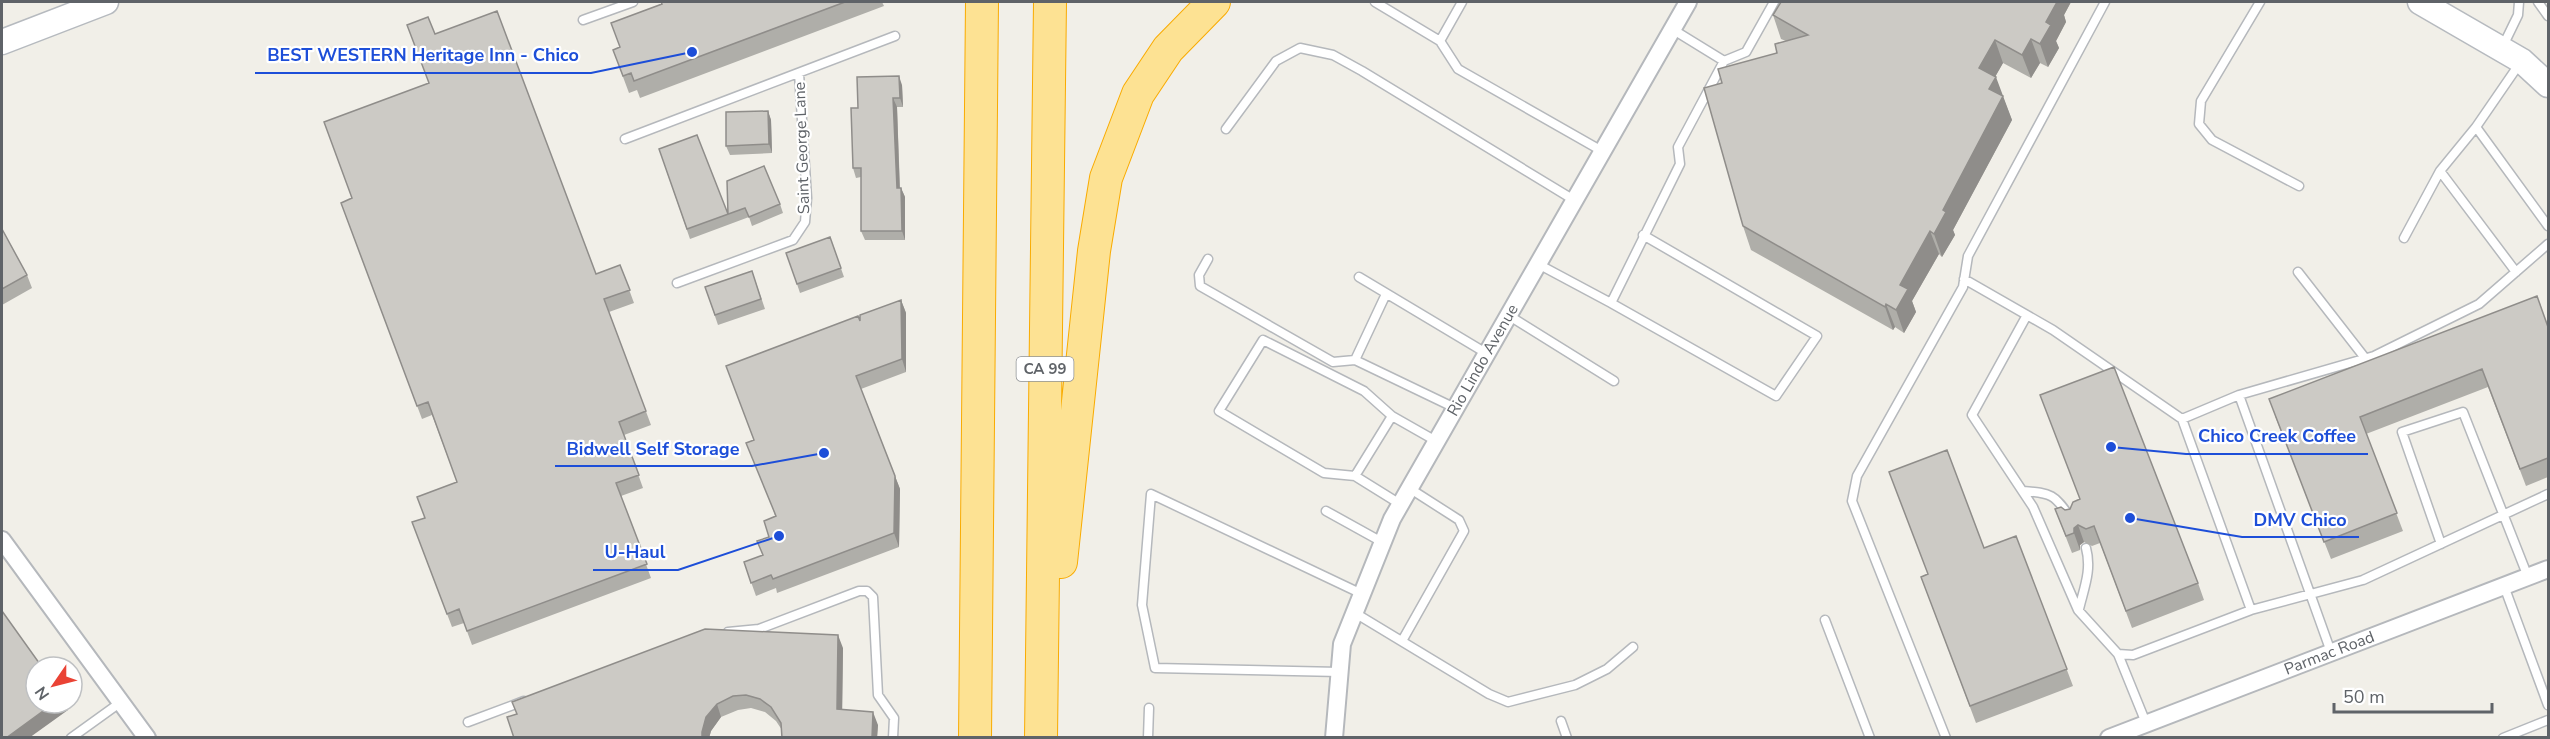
<svg xmlns="http://www.w3.org/2000/svg" width="2550" height="739" viewBox="0 0 2550 739" font-family="'Nunito Sans',sans-serif">
<style>
.lines{fill:none;stroke-linecap:round;stroke-linejoin:round}
.service-casing{stroke:#b5b8bc;stroke-width:11}
.minor-casing{stroke:#b5b8bc;stroke-width:20}
.secondary-casing{stroke:#b6babf;stroke-width:27}
.motorway-casing{stroke:#f9ab00;stroke-width:34}
.service{stroke:#fff;stroke-width:8}
.minor{stroke:#fff;stroke-width:16}
.secondary{stroke:#fff;stroke-width:24}
.motorway{stroke:#fde293;stroke-width:32}
.wall{fill:#afaea9}
.shaded-wall{fill:#8f8d8a}
.building{fill:#cccac5;stroke:#8f8d8a;stroke-width:1.5}
.labels{text-anchor:middle;dominant-baseline:central;stroke-width:4.5;stroke-linejoin:round;paint-order:stroke}
.shield{fill:#fff;stroke:#8f9295;stroke-width:1.5}
.shield-label{font-size:15px;font-weight:bold;fill:#5f6368}
.street-label{font-size:16px;fill:#5f6368;stroke:#fff}
.leader{fill:none;stroke:#1d4ed8;stroke-width:2}
.callout-dot{fill:#1d4ed8;stroke:#fff;stroke-width:2}
.callout-label{font-size:18px;text-anchor:middle;font-weight:bold;fill:#1d4ed8;stroke:#fff;stroke-width:4.5;stroke-linejoin:round;paint-order:stroke}
</style>
<rect width="100%" height="100%" fill="#f1efe8"/>
<g class="lines">
<g class="service-casing">
<path id="service" d="M1375 2 1440 41 1458 69 1602 151
M2260 2 2201 101 2199 124 2212 140 2299 186
M2538 2 2548 16
M583 20 633 2
M1672 29 1724 61 1746 52 1774 2
M1440 41 1462 2
M2502 48 2518 15 2519 2
M2476 127 2520 63
M1226 129 1276 61 1300 48 1333 55 1362 71 1574 200
M625 139 895 36
M2404 238 2440 171
M1208 259 1199 275 1200 286 1333 362 1355 360 1455 408
M1538 264 1611 303 1680 164 1678 147 1724 61
M2298 272 2365 358
M2516 272 2440 171 2476 127 2548 226
M1359 277 1486 353
M1964 279 2053 330 2182 419 2239 395 2374 356 2479 304 2548 244
M677 283 793 240 805 222 807 198 799 73
M1611 303 1776 396 1817 336 1643 235
M1508 315 1614 381
M2027 315 1972 415 2033 507 2078 610 2118 654 2146 723
M1355 360 1386 294
M2239 395 2331 652
M2182 419 2251 610 2363 580 2548 494
M1355 476 1324 473 1219 411 1263 340 1364 391 1392 416
M2023 491C2051 493 2055 494 2071 519
M1400 504 1355 476 1392 416 1436 441
M1326 511 1382 542
M2441 544 2402 432 2463 412 2528 577
M2504 586 2548 705
M2079 609C2084 588 2092 570 2086 548
M1355 613 1489 694 1508 702 1575 685 1607 669 1633 647
M1825 620 1870 738
M728 632 759 629 859 591H867L873 597 878 695 894 718 893 738
M1402 641 1464 531 1459 520 1409 488
M2118 654 2133 655 2251 610
M1340 672 1155 668 1142 605 1151 494 1362 594
M1561 721 1567 738
M468 722 524 701
M71 738 121 702
M1148 738 1149 708
M1946 738 1852 501 1857 476 1963 287 1968 256 2105 2
M2503 738 2548 720"/>
</g>
<g class="minor-casing">
<g id="minor">
<path d="M2 540 147 738"/>
<path id="s1" d="M1334 738 1342 644 1392 519 1688 2"/>
<path id="s2" d="M2109 738 2548 569"/>
</g>
</g>
<g class="secondary-casing">
<path id="secondary" d="M2420 2 2522 61 2548 85
M2 42 106 2"/>
</g>
<g class="motorway-casing">
<path id="motorway" d="M1061 562 1094 251 1106 178 1138 94 1168 49 1214 2
M975 738 982 2
M1041 738 1050 2"/>
</g>
<use href="#service" class="service"/>
<use href="#minor" class="minor"/>
<use href="#secondary" class="secondary"/>
<use href="#motorway" class="motorway"/>
</g>
<path class="wall" d="M661 2H882L884 6 640 98 637 90 629 93 613 50 620 47 662 4Z
M1781 2H2071L2064 15 2066 22 2056 41 2059 48 2048 67 2040 63 2031 78 2003 63 1995 77 2012 120 1953 230 1955 235 1942 257 1939 254 1912 301 1916 312 1904 333 1895 327 1893 330 1751 250 1743 226 1722 83 1777 53 1786 41 1781 39 1773 15Z
M435 34 596 274 620 265 634 303 609 312 651 425 624 435 643 488 621 496 651 578 472 645 464 623 452 627 412 522 425 518 457 482 432 415 422 419 341 203 352 198 429 83Z
M902 85 903 107H897L900 188H901L905 197V240H865L861 231V177L856 178 853 168 858 108Z
M768 111 771 120 772 153 730 155 726 146Z
M659 149 728 214 727 181 780 204 783 213 752 226 749 217 690 239Z
M2 229 27 275 32 288 2 305Z
M830 237 844 277 800 293 797 284Z
M752 271 765 309 718 325 705 287Z
M901 300 906 313V372L861 389 900 489 899 547 777 593 776 588 756 596 744 562 763 556 775 516 754 440 860 321Z
M2548 327V477L2526 486 2488 387 2366 434 2403 531 2331 559 2275 416Z
M2055 509 2065 510 2198 583 2204 600 2132 628 2100 543 2092 546 2084 542 2080 545V550L2072 553Z
M2016 536 2073 686 1976 723 1921 577 1984 548Z
M843 648 842 710 878 725 877 738H782V730L776 721 765 712 751 708 738 710 721 717 711 731 709 738H514Z"/>
<path class="shaded-wall" d="M2055 2H2071L2064 15 2066 22 2056 41 2059 48 2048 67 2040 44 2046 22Z
M2031 39 2040 63 2031 78 2022 55Z
M1995 40 2003 63 1987 91 1979 68Z
M899 76 902 85 903 107 900 98Z
M1996 77 2012 120 1953 230 1955 235 1942 257 1934 234 1989 89Z
M893 98 897 107 900 197 897 188Z
M768 111 771 120 772 153 769 144Z
M901 188 905 197V240L902 231Z
M1930 231 1939 254 1912 301 1916 312 1904 333 1896 310 1900 285Z
M901 300 906 313V372L902 359Z
M1886 304 1895 327 1893 330 1885 307Z
M895 476 900 489 899 547 894 533Z
M2078 525 2084 542 2080 545V550L2074 533V528Z
M838 635 843 648 842 723 837 709Z
M54 703H65L68 710 29 738H6Z
M717 704 721 717 711 731 709 738H702V732L706 717Z
M873 712 878 725 877 738H872Z"/>
<path class="building" d="M661 2H845L634 81 631 73 623 76 613 50 620 47 611 23 662 4Z
M1781 2H2057L2046 22 2051 25 2040 44 2031 39 2022 55 1995 40 1979 68 1996 77 1989 89 2003 96 1943 210 1946 212 1934 234 1930 231 1900 285 1908 289 1896 310 1886 304 1885 307 1743 226 1704 88 1722 83 1718 69 1777 53 1775 44 1808 35 1773 15Z
M497 11 596 274 620 265 630 290 604 299 646 411 619 422 639 475 616 483 647 564 467 631 459 609 447 614 412 522 425 518 417 497 457 482 428 402 417 406 341 203 352 198 324 122 429 83 407 25 428 17 435 34Z
M899 76 900 98H893L897 188H901L902 231H861V168H853L851 108H858L857 77Z
M768 111 769 144 726 146V112Z
M697 135 728 214 727 181 764 166 780 204 749 217 745 208 687 229 659 149Z
M2 229 27 275 2 289Z
M830 237 841 268 797 284 786 253Z
M752 271 761 299 715 315 705 287Z
M2537 296 2548 327V458L2520 469 2482 369 2360 417 2397 513 2324 542 2269 399Z
M901 300 902 359 856 376 895 476 894 533 773 579 771 575 751 583 744 562 763 555 757 541 769 537 764 521 776 516 746 443 754 440 726 366 858 316 860 321V315Z
M2114 367 2198 583 2126 611 2094 526 2086 529 2078 525 2074 528V533L2066 536 2055 509 2061 507 2065 510 2070 509 2073 502 2080 499 2040 395Z
M1947 450 1984 548 2016 536 2067 669 1970 706 1921 577 1928 574 1889 472Z
M2 611 42 667H36V703H54L6 738H2Z
M705 629 838 635 837 709 873 712 872 738H782L781 723 771 707 760 699 746 695 733 696 717 704 706 717 702 732V738H514L507 717 517 714 512 702Z"/>
<g class="labels">
<rect class="shield" x="1016.5" y="357" width="57" height="24" rx="4.5"/>
<g class="shield-label">
<text x="1045" y="369">CA 99</text>
</g>
<g class="street-label">
<text transform="translate(802 148) rotate(-92)">Saint George Lane</text>
<text stroke="none"><textPath href="#s1" startOffset="412">Rio Lindo Avenue</textPath></text>
<text stroke="none"><textPath href="#s2" startOffset="236">Parmac Road</textPath></text>
</g>
</g>
<path class="leader" d="M692 52L591 73H255M2111 447L2186 454H2368M824 453L752 466H555M2130 518L2242 537H2359M779 536L678 570H593"/>
<g class="callout-dot">
<circle cx="692" cy="52" r="6"/>
<circle cx="2111" cy="447" r="6"/>
<circle cx="824" cy="453" r="6"/>
<circle cx="2130" cy="518" r="6"/>
<circle cx="779" cy="536" r="6"/>
</g>
<g class="callout-label">
<text x="423" y="61">BEST WESTERN Heritage Inn - Chico</text>
<text x="2277" y="442">Chico Creek Coffee</text>
<text x="653" y="455">Bidwell Self Storage</text>
<text x="2300" y="526">DMV Chico</text>
<text x="635" y="558">U-Haul</text>
</g>
<rect width="2550" height="739" fill="none" stroke="#5f6368" stroke-width="6"/>
<g transform="translate(54 685) rotate(235)"><circle r="28" fill="#ffffff" stroke="#bfc1c3" stroke-width="1.5"/>
<path d="M0-4.5L10 22L0 15L-10 22Z" fill="#ea4335"/>
<text y="-9" font-size="16" font-weight="bold" text-anchor="middle" fill="#5f6368">N</text>
</g>
<path d="M2334 703v9h158v-9" fill="none" stroke="#5f6368" stroke-width="3"/>
<text x="2343" y="703" font-size="18" fill="#5f6368" stroke="#ffffff" stroke-width="4.5" paint-order="stroke">50 m</text>
</svg>
